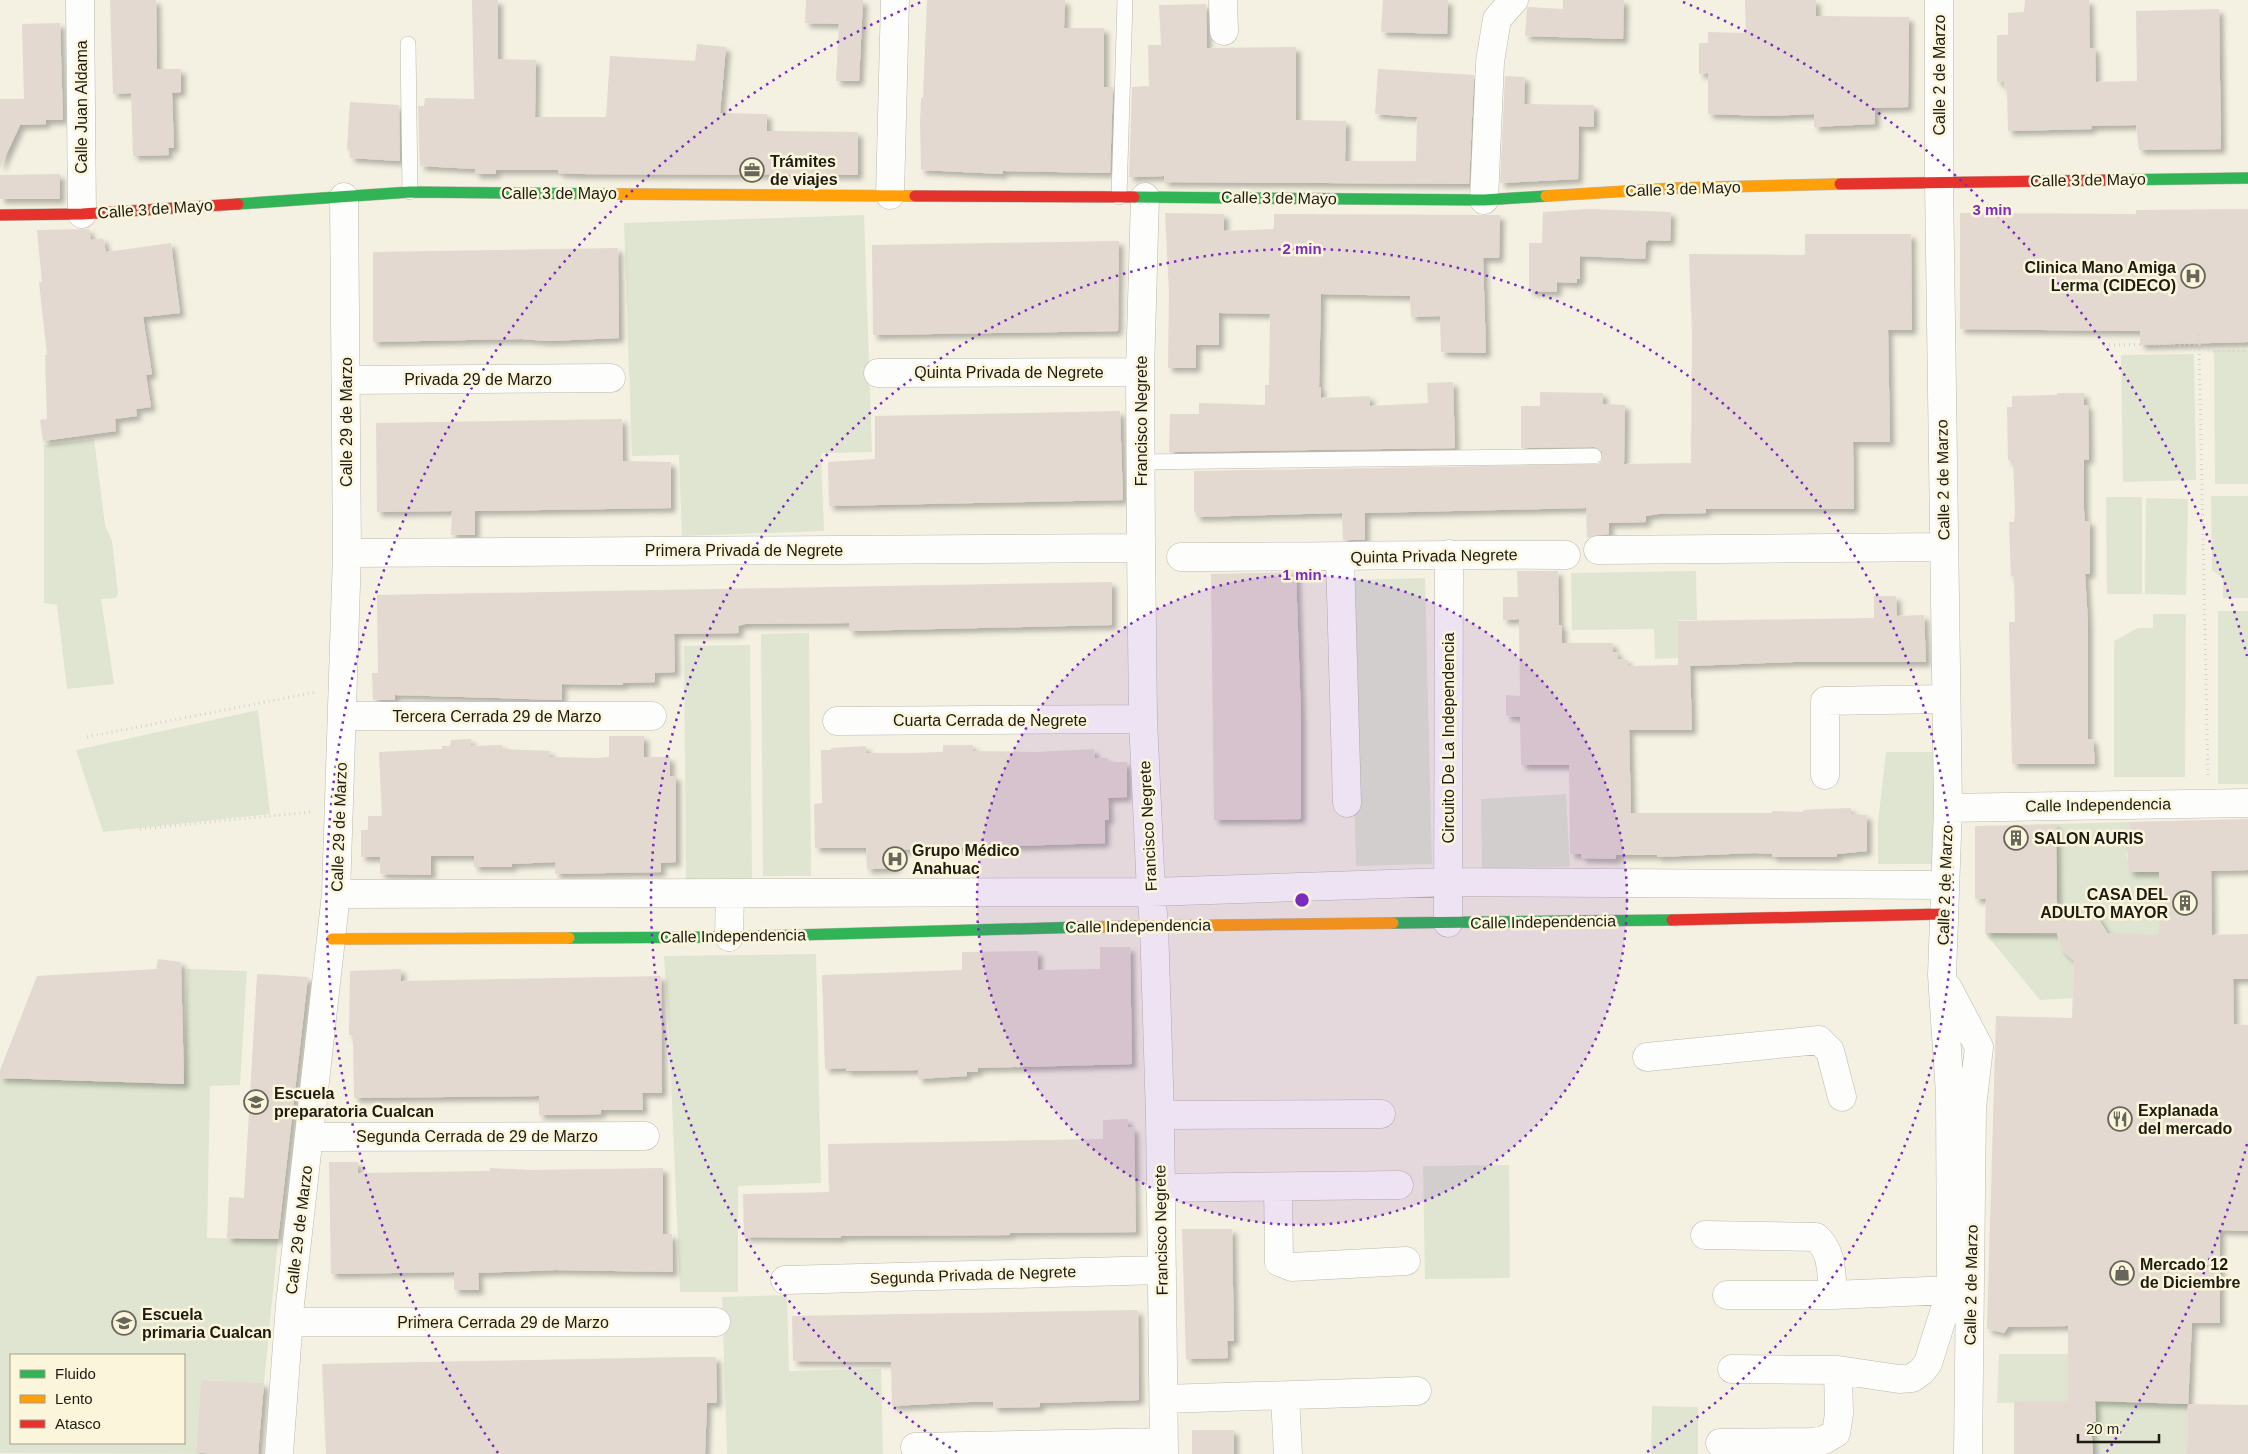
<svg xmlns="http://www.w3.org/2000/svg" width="2248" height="1454" viewBox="0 0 2248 1454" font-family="Helvetica,sans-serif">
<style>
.green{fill:#dfe5d0;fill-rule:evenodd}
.building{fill:#e3d9d0;filter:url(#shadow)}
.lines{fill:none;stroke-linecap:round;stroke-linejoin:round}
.lane-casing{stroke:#bcb9ae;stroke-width:16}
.street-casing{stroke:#bcb9ae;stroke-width:29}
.fast-casing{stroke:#bcb9ae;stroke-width:12}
.slow-casing{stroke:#bcb9ae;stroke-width:12}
.jam-casing{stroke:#bcb9ae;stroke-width:12}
.path{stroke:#d5d3cf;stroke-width:3;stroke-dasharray:1 4;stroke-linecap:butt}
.lane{stroke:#fdfdfb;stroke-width:15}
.street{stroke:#fdfdfb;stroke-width:28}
.fast{stroke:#30b455;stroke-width:11}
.slow{stroke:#ff9f0a;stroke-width:11}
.jam{stroke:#e5322d;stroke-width:11}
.ring{fill:none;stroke:#7b2cbf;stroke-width:2.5;stroke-dasharray:2.5 5}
.labels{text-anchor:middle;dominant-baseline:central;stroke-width:5;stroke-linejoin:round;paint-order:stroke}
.street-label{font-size:16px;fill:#1d1b12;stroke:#fbf6db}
.poi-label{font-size:16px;font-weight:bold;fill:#1d1b12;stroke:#fbf6db;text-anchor:start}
.centre{fill:#7b2cbf;stroke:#fbf6db;stroke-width:2.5}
.ring-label{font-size:15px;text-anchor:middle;font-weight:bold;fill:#7b2cbf;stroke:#fbf6db;stroke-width:5;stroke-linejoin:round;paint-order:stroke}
</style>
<defs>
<filter id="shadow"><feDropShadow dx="4.5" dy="4.5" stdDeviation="2.5" flood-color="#0004"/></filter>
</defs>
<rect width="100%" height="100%" fill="#f4f1e2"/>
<path class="green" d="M864 215 872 452 821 453 824 531 682 536 679 455 632 456 624 223Z
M2214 350H2248V484H2215Z
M2194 354 2196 480 2123 482 2121 355Z
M94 439 105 525 112 541 118 593 116 598 101 599 114 684 67 689 57 605 44 603V445Z
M2211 496H2248V598H2223V579L2212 570Z
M2106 497H2142V594H2107Z
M2146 498 2188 499 2186 595 2145 594Z
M1696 571 1697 620H1678L1679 658 1655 659 1654 629 1572 630 1571 573Z
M1425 578 1432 864 1356 866 1349 580Z
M2218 611H2248V784H2218Z
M2153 614H2186L2185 777H2114V641L2138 628H2153Z
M809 633 811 876H763L761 634Z
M750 645 752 883H686L684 646Z
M258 710 270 814 103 832 76 750Z
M1886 752H1934V864H1878V822Z
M1566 794 1570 867 1482 869 1481 799Z
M2129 822 2130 834 2126 835V843L2130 844V851L2126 852 2130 872H2159L2160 1013 2096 915 2080 909 2065 915 2057 899 2056 824Z
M1985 933 2057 935 2062 950 2074 961 2073 998 2040 1000Z
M816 954 821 1183 738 1186V1292H680L669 1030 664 956Z
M187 969 247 971 240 1085 210 1086 207 1238 278 1239 264 1383 201 1380 196 1451 209 1454 0 1453V1078L184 1084ZM11 1355H184V1443H11Z
M1509 1165 1510 1278 1425 1279 1423 1166Z
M787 1295 789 1371 881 1369 883 1454H727L722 1297Z
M1999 1354H2068V1401L1997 1403Z
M2095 1400 2188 1404 2187 1454H2093L2091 1422H2095Z
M1652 1406 1698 1407V1454H1651Z"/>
<path class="building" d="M110 0H156L157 69H181V92L172 93 174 148H168L169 155 133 156 131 93 113 94Z
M472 0H498V59L536 60 535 117H606L610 56 695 61 697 44 726 47 720 113 767 114V131L858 132V175L578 174 558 173V170H496V174H475V169L420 166 418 106H424L425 98 474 99Z
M806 0H863L859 81H836L839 24 805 23Z
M927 0H1065L1064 28H1104V87H1113L1110 173 1003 171V174L921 170 920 123 921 98H923Z
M1383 0H1448L1447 34 1381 32Z
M1563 0H1624L1623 39 1525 36 1527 7 1563 9Z
M1745 0H1816V16L1909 17 1908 107 1875 108V124L1814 127V114L1768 116 1708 114V73L1699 74V43H1708V32L1746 33Z
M2025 0H2089L2090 48H2095L2096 82 2137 81 2136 11 2219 9 2221 149 2139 150 2136 125 2091 126 2092 129 2008 131 2007 89H2004V82H1997V35H2008V13L2024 12Z
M1206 4 1207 48 1296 47V120L1346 121 1345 161H1416L1417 117 1375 114 1378 69 1474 75 1469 184 1164 182V176L1129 177 1132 87 1149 86 1148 45H1161L1159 5Z
M60 23 63 120H46V124L20 125 0 168V99H24L22 24Z
M1505 76 1525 77 1524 104 1594 105V127L1579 126 1578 179 1500 183Z
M350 102 399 105 400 161 350 158V150H347Z
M60 174V199H0V175Z
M1590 209 1671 212 1670 241 1648 240V242H1646L1645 259 1580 256V279H1577V283L1557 282V292L1529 291V243H1542L1543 212Z
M2248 209V342L2140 345V331L1960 329V213L2136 214V210Z
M1165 213 1224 214V231L1274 229V214L1500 215 1499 258H1483L1486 353 1441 352 1440 316 1411 317 1410 296 1321 294 1319 387H1321V398L1370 396V406L1428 403 1427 383 1453 382 1455 448 1169 452 1170 414H1199V403L1265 405V385H1269L1270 314 1219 313V345H1196V368H1168L1169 292Z
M89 229 91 240 103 238 106 252 171 243 180 313 143 317 152 374 146 375 151 407 136 409 137 416 115 419 116 431 43 441 40 420 47 419 45 355H47L39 282H42L37 230Z
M1805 234H1911L1912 330H1888L1890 442H1853L1854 509H1706V513L1658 514 1646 516V522L1609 523V534L1590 537H1587L1586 508 1365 513V540H1343L1342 513 1196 517V512L1194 511V471L1599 464 1602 460V452L1594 447 1521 448V406H1540V392L1603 393V404L1625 405 1624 464 1691 463 1692 334 1689 254 1805 255Z
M1119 241 1118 331 873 335 872 245Z
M618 248 619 338 548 341 521 339 373 342V252Z
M2057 393H2084V405H2088L2089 460 2084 459V510L2085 521H2090V574H2085L2088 623V739H2093L2095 764H2012L2009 622H2015L2014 576 2011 577 2009 522H2014L2015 511 2013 460H2008L2007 407H2012V396L2057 395Z
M1120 411 1123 500 829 506 828 462 875 459V416Z
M622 419 623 461 671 462V508L475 511V535H451L452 511 377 512 376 423Z
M1517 571H1558L1559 625H1562V643H1613V652H1618V659L1628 660V666L1678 665V621L1874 618V596H1896L1897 616 1924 615 1926 662H1794L1690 666 1692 730H1629L1631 813H1772V811L1803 812V810L1819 809 1851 808V814L1867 815V851L1837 854V857H1772V854L1755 853 1657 857V855H1616V859L1581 858V854H1570L1569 765H1521L1520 717 1506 716V695L1520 696 1519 619 1503 620V597H1518Z
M1296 572 1301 718V819L1214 820 1211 574Z
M1112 582V625L849 631V623L745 624 738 626 739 633 674 634 675 672 655 673V682L623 683V685L562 684V700L395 695V700H373L372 673H378L377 595Z
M609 736H644V757H670V776H676V862L661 863V872L555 874V862L512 864V867H474V856H431V875L380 874V857H361V830H368V816H382L379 752 442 749V746H450L451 740 471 739V746L502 745V749L550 751 549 757 597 758 609 757Z
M943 745H973V751L1036 752 1094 749 1095 758H1108V762H1127V797L1108 798 1109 820H1105V843L896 850V868L867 869 866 848H815L814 804 822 803 821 750H831V748L866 746V753H910L943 752Z
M2248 819V870L2211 871 2212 935 2248 934V979H2233L2234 1024 2248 1025V1231L2220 1230V1323H2192L2188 1404 2095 1401 2096 1422H2091L2093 1454H2014V1402L2068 1401V1326L2008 1327 2004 1333 1987 1329 1996 1016 2072 1018 2074 961 2062 950 2057 933H1985L1986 899H1975V826L2056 824 2057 918 2080 909 2096 915 2107 933 2159 935V872H2129L2126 835 2130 834 2129 822Z
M1100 947H1130L1132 1064 978 1068V1072H967V1076L918 1079V1070L846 1071V1068L825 1069 822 975 962 970V952L1038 951V970L1100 969Z
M158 959 181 962 184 1084 0 1078V1070L37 976 156 969Z
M401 969V981L661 976 662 1093H642L643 1110H601V1114L573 1115H539V1096L354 1098 353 1035H349L350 971Z
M257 974 308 977 278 1239 227 1238 229 1197 244 1198Z
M1128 1119V1127L1134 1128 1136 1232 1010 1233V1235L841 1236V1238L744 1237 743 1194 829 1192 828 1144 1103 1139V1120Z
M329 1162H358V1173L490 1171V1168L530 1170 663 1168V1234H672L673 1272 556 1270 478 1273 479 1290H454V1272L331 1274Z
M1182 1229H1232L1234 1341H1227L1228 1358 1186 1359Z
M1138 1310 1139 1400 1040 1403V1407L994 1408 993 1402H969L892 1406 891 1362 793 1361 792 1316Z
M686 1357H716L717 1403H707L705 1454H326L322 1364Z
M201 1380 264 1383 258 1454H209L196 1452Z
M2188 1404 2248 1405V1454H2187Z
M1192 1430H1234V1454H1192Z"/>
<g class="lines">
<g class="lane-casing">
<path id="lane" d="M408 44 410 192
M1119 197 1125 0
M1142 462 1594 456"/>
</g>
<g class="street-casing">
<path id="street" d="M80 0 82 214
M1223 0 1224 31
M890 195 895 0
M1145 197 1140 372 1141 548 1143 719 1151 892 1154 925 1160 1115 1164 1454
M1484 200 1490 62 1497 19 1514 0
M878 373 1140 372
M346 380 611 378
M1598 550 1944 547
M347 553 1141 548
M1181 557C1310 557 1438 554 1566 555
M1340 557 1347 803
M343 716H652
M837 721 1143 719
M1825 775V701L1945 699
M1948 808 2248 803
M336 894 1151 892 1448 882 1945 885
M1448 923 1449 554
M729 937 730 894
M1948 988 1979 1047 1972 1108 1968 1454
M1647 1057 1819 1040 1830 1051 1842 1097
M1160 1115 1381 1114
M310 1137 645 1136
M1278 1187 1279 1262 1292 1267 1406 1261
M1160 1188 1399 1185
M1705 1235 1816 1237C1833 1252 1831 1273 1833 1295
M785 1280 1162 1270
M1727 1295H1833L1951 1290
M290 1322H716
M1732 1369 1838 1370 1899 1379 1912 1378 1922 1371 1928 1363 1951 1290 1950 1094 1942 975 1948 808 1939 182V0
M1285 1397 1288 1454
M1164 1399 1417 1391
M1720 1443 1810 1442 1824 1440 1836 1433 1839 1414 1838 1370
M915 1447 1164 1442
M279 1454 290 1304 336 894 347 553 344 197"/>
</g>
<g class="fast-casing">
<path id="fast" d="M2112 180 2248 178
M1134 197 1484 200 1546 196
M238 204 410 192 614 194
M1393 923 1672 920
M569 938 729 937 1084 927"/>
</g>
<g class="slow-casing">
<path id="slow" d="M614 194 915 196
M1546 196 1678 188 1840 184
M1084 927 1393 923
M332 939 569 938"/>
</g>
<g class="jam-casing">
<path id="jam" d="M1840 184 2112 180
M915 196 1134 197
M0 215 82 214 238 204
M1672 920 1943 914"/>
</g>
<path class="path" d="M2199 335V344L2211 351 2248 350
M2104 345 2199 344 2208 777
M87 737 316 692
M140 829 311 812"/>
<use href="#lane" class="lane"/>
<use href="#street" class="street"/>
<use href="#fast" class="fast"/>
<use href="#slow" class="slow"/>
<use href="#jam" class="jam"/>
</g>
<circle cx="1302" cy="900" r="325" fill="#7b2cbf" fill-opacity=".12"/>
<g class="ring">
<circle cx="1302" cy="900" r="325"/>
<path d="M957 1452A651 651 0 1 1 1647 1452"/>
<path d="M2247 1144A976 976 0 0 1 2106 1453M498 1453A976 976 0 0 1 921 2M1683 2A976 976 0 0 1 2247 656"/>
</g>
<defs>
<g id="office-ring" transform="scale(1.25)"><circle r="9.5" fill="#fbf6db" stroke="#68665b" stroke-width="1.5"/><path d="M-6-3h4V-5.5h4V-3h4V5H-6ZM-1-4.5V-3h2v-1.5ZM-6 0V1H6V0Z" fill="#68665b"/></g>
<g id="hospital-ring" transform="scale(1.25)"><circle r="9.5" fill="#fbf6db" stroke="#68665b" stroke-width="1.5"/><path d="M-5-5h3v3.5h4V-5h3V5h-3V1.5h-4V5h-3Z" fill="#68665b"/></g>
<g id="building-ring" transform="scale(1.25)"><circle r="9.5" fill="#fbf6db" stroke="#68665b" stroke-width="1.5"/><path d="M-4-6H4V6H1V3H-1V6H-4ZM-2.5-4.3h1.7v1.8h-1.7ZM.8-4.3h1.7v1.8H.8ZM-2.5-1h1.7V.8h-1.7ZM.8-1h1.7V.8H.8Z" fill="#68665b"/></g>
<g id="school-ring" transform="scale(1.25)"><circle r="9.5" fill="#fbf6db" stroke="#68665b" stroke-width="1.5"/><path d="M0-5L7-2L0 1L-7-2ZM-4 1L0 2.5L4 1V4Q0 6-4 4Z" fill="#68665b"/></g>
<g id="restaurant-ring" transform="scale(1.25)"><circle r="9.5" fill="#fbf6db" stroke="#68665b" stroke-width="1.5"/><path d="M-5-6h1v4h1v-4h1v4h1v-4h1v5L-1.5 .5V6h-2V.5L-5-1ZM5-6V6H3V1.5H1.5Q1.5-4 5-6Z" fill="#68665b"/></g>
<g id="shop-ring" transform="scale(1.25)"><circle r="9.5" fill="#fbf6db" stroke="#68665b" stroke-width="1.5"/><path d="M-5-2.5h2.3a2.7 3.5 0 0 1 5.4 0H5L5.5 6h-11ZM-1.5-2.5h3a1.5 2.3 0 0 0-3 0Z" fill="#68665b"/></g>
</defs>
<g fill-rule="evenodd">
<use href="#office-ring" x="752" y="170"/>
<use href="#hospital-ring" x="2193" y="276"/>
<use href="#building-ring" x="2016" y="838"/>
<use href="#hospital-ring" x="895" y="859"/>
<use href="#building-ring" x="2185" y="903"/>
<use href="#school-ring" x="256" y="1102"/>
<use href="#restaurant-ring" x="2120" y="1119"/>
<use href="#shop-ring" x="2122" y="1273"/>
<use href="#school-ring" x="124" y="1323"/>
</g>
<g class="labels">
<g class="street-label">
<text transform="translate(1939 75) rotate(-90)">Calle 2 de Marzo</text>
<text transform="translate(81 107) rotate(-90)">Calle Juan Aldama</text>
<text transform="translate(2088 180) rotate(-1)">Calle 3 de Mayo</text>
<text transform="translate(1683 189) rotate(-2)">Calle 3 de Mayo</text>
<text x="559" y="193">Calle 3 de Mayo</text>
<text transform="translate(1279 198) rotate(1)">Calle 3 de Mayo</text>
<text transform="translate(155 209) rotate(-4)">Calle 3 de Mayo</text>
<text x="1009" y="372">Quinta Privada de Negrete</text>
<text x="478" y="379">Privada 29 de Marzo</text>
<text transform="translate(1141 421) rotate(-90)">Francisco Negrete</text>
<text transform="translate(346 422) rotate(-90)">Calle 29 de Marzo</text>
<text transform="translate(1943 480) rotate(-91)">Calle 2 de Marzo</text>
<text x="744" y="550">Primera Privada de Negrete</text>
<text transform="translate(1434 556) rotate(-1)">Quinta Privada Negrete</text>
<text x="497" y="716">Tercera Cerrada 29 de Marzo</text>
<text x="990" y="720">Cuarta Cerrada de Negrete</text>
<text transform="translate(1448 738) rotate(-90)">Circuito De La Independencia</text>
<text transform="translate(2098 805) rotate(-1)">Calle Independencia</text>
<text transform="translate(1148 826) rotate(-93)">Francisco Negrete</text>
<text transform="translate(339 827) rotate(-88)">Calle 29 de Marzo</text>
<text transform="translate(1945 885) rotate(-88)">Calle 2 de Marzo</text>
<text transform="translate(1543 922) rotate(-1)">Calle Independencia</text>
<text transform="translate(1138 926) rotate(-1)">Calle Independencia</text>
<text transform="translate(733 936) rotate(-1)">Calle Independencia</text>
<text x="477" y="1136">Segunda Cerrada de 29 de Marzo</text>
<text transform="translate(299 1230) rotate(-83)">Calle 29 de Marzo</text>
<text transform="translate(1161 1230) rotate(-91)">Francisco Negrete</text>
<text transform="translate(973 1275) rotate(-2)">Segunda Privada de Negrete</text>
<text transform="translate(1971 1285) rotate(-89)">Calle 2 de Marzo</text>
<text x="503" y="1322">Primera Cerrada 29 de Marzo</text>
</g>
<g class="poi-label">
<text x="770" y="161">Trámites<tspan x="770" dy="18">de viajes</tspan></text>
<text x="2176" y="267" text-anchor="end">Clinica Mano Amiga<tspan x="2176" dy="18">Lerma (CIDECO)</tspan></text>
<text x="2034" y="838">SALON AURIS</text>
<text x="912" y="850">Grupo Médico<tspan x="912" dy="18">Anahuac</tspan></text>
<text x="2168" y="894" text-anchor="end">CASA DEL<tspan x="2168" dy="18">ADULTO MAYOR</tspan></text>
<text x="274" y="1093">Escuela<tspan x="274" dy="18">preparatoria Cualcan</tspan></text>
<text x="2138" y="1110">Explanada<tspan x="2138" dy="18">del mercado</tspan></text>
<text x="2140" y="1264">Mercado 12<tspan x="2140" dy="18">de Diciembre</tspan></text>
<text x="142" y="1314">Escuela<tspan x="142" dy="18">primaria Cualcan</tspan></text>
</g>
</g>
<circle cx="1302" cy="900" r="8" class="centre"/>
<g class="ring-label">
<text x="1992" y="215">3 min</text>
<text x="1302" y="254">2 min</text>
<text x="1302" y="580">1 min</text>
</g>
<rect x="10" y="1354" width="175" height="90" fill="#fbf6db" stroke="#a29e8b"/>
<rect x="20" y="1370" width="25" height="8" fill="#30b455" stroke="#a29e8b"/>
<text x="55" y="1379" font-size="15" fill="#1d1b12">Fluido</text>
<rect x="20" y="1395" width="25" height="8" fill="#ff9f0a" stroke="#a29e8b"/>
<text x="55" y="1404" font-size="15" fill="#1d1b12">Lento</text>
<rect x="20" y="1420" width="25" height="8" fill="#e5322d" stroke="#a29e8b"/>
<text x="55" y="1429" font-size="15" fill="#1d1b12">Atasco</text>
<path d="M2078 1434v8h81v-8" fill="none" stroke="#1d1b12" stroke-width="2.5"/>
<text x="2086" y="1434" font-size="15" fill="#1d1b12" stroke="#fbf6db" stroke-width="4" paint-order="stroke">20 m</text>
</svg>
